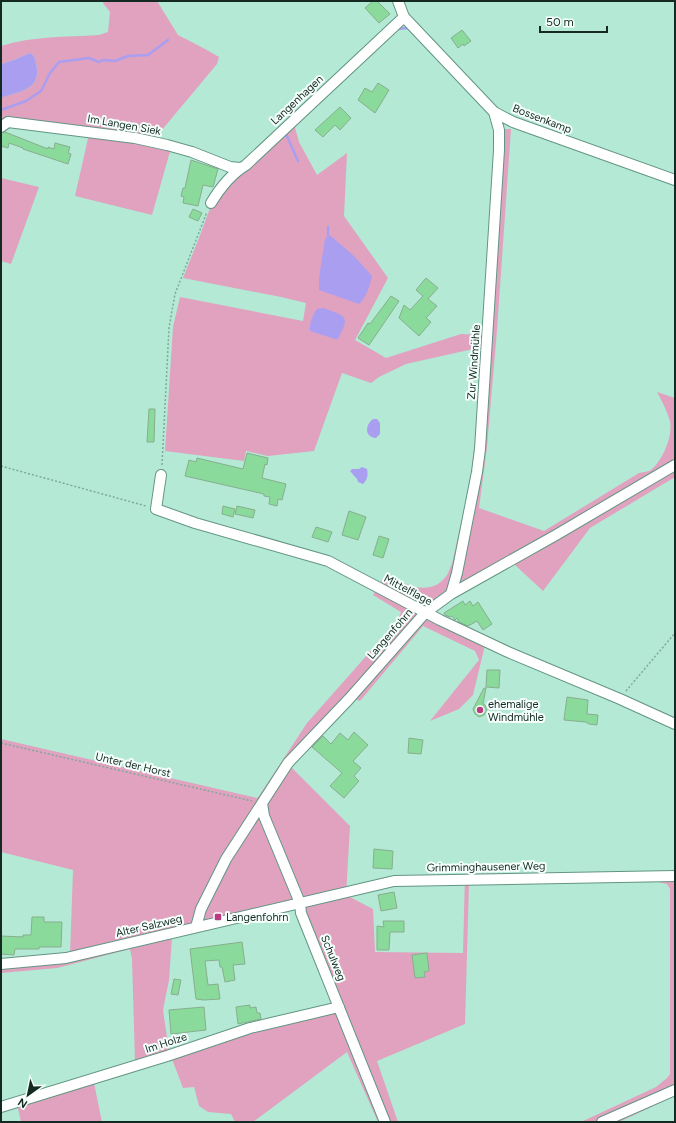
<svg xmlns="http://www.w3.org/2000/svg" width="676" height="1123" viewBox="0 0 676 1123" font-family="Figtree,sans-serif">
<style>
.green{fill:#e0a2bf;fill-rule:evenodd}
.water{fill:#aa9ef1}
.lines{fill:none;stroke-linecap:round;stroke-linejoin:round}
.stream{stroke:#aa9ef1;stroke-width:2.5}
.building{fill:#8ada9b;stroke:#88ae8f}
.minor-casing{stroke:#639583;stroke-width:12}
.path{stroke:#7fa999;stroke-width:1.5;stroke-dasharray:2 2;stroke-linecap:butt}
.minor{stroke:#fff;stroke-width:10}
.poi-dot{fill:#bb3a83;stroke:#f5fffb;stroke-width:1.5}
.labels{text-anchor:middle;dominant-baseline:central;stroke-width:4;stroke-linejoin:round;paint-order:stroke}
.street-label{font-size:11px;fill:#142922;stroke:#f5fffb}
.poi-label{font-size:11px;fill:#142922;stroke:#f5fffb;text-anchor:start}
</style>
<rect width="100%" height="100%" fill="#b4e9d5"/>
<path class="green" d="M104 1H157L178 35 205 49 219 57 217 64 156 137 133 132 55 124 9 123 1 129V98C15 92 39 91 37 70 36 62 36 58 31 53 21 56 11 62 1 64V46C33 36 66 37 99 35L108 32 110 12 103 3Z
M294 124 299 142 317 175 347 153 344 216 388 278 355 340 386 358 461 334 483 335 495 276 505 129H511L497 330 487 447 479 508 544 531 639 473C642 472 648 472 651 470 663 460 673 436 670 421 667 411 662 401 657 392L675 398V477L590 528 543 591 514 564 437 608 427 616 485 645 473 695 459 709 430 721 479 660 475 651 423 626 360 701 354 699 291 767 350 826 346 895 373 909 375 952 463 953 465 874 674 872 675 1096 619 1122H581L656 1087 667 1078 670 1074V889L667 884 658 882 469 883 465 1024 377 1061 398 1122H378L347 1052 253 1122H235L231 1114 208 1112 199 1106 194 1087 183 1088 172 1059 94 1083 102 1122H21L17 1104 1 1109V1101L135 1062 132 959 130 949 57 968 1 973V962L70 955 73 870 1 852V739L257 798 259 796 307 723 398 620 401 612 373 595 386 574C404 585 431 598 447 575 449 572 450 567 452 564L470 483 477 422 482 347 406 364 379 377 371 383 342 373 314 451 268 456 246 451 244 461 165 451 173 327 180 297 303 321 306 303 281 297 183 278 199 238 212 203 227 184ZM294 907 334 1004 169 1051 163 1010 169 980 172 938Z
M89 134 171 148 152 215 75 196Z
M1 178 39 187 11 264 1 261Z"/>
<path class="water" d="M31 53C36 58 36 62 37 70 39 91 15 92 1 98V64C11 62 21 56 31 53Z
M328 236H331L355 257 372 276C370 285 366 299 359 304L319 290V278L325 239Z
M324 308C347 317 350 315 338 339H335L310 331C309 324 313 314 317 309Z
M373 419H377L380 423V434L376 438C364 437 365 425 373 419Z
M362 467 367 469C368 475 368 479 363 484L358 482 357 479 350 471 352 469H359Z"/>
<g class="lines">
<path class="stream" d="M397 29 408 28
M1 110 26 101 41 91 50 73 59 62 89 58 99 62 103 60 115 61 128 56 148 55 168 40
M286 134 298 161
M328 236V227"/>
</g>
<path class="building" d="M373 1H377L390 14 379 23 365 8Z
M462 30 471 41 464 46 463 44 458 48 451 38Z
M378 83 389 90 375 113 358 100 365 88 372 92Z
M340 107 351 118 340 130 335 125 323 137 315 130Z
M5 132 48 149V147L54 149 55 143 70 147 68 153 71 154 68 164 23 149V148L9 143 8 148 1 146V133Z
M191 160 218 169 213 187 203 185 198 206 183 203 184 197 181 196 183 188H185Z
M193 209 202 213 198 221 189 217Z
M426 278 438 288 428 299 437 306 426 318 431 322 419 336 399 318 404 305 410 310 423 296 416 290Z
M391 296 399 301 369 345 358 338 368 323 370 324Z
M149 409H155L154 442H147Z
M247 453 268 458 267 465 265 464 262 478 286 484 282 500 278 499 277 506 269 504 270 497 264 496V494L185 476 189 460 196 462 197 458 243 469Z
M223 506 235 509 233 517 222 514Z
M237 506 255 510 253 518 235 514Z
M349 511 366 517 358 540 342 535Z
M316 527 332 532 328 542 312 537Z
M379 536 389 539 383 558 373 555Z
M463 601 465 605 470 601 473 606 478 602 492 624 483 630 477 621 468 626 459 622 457 618 455 620 452 616 450 617 445 615 444 613Z
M487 670H500L499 688 486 687Z
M484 688H486L483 704 485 705 487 710 484 715 479 717 475 714 473 709Z
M567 697 588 700 587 714 598 715 597 725 589 724 586 722 564 720Z
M354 732 368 745 353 761 361 768 354 776 359 781 344 798 330 786 342 773 312 747 323 736 331 744 340 733 348 740Z
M409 738 423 740 421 754 408 753Z
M374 849 393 851 392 869 373 868Z
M394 892 397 908 381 911 378 895Z
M32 917H44V922H62L61 947H39V949H15L14 955 1 954V936L23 937V935H31Z
M383 921H404V932H390L389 950H377V926L384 927Z
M242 942 245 964 233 965 235 980 225 982 222 967H220L219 960 205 961 208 985 218 984 220 999 204 1000 196 999 190 949Z
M427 953 429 971 424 972 425 977 415 978 412 955Z
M174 979 181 980 178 995 171 994Z
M250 1005V1008L256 1007 257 1013H260L261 1019 238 1024 236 1007Z
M204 1007 206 1030 171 1034 169 1010Z"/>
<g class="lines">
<g class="minor-casing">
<path id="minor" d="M398 1 404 17 494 112 513 122 675 180
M1 127 8 122 135 138 167 145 192 152 230 167 240 168
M211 203C220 188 231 174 246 165L404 17
M161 475 156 509 195 523 328 561 440 620 508 652 620 699 675 724
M451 594 457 573 477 472 480 449 499 150V130L494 112
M262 803 264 816 300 903 301 913 385 1122
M196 927 201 909 226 859 288 763 349 699 425 613 451 594 556 535 675 465
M1 964 66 958 394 881 675 876
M1 1107 167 1056 250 1028 339 1007
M602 1122 675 1090"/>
</g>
<path class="path" d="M162 465 169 328 175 294 207 212
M1 466 146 506
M626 691 675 633
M1 743 252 801"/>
<use href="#minor" class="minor"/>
</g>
<g class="poi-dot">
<circle cx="480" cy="710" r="4"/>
<rect x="214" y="913" width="8" height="8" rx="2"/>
</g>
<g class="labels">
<g class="street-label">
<text transform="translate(297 100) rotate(-43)">Langenhagen</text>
<text transform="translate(542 119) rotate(21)">Bossenkamp</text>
<text transform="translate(124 125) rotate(10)">Im Langen Siek</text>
<text transform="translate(474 362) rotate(-86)">Zur Windmühle</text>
<text transform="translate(408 590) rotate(28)">Mittelflage</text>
<text transform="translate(390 634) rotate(-49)">Langenfohrn</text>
<text transform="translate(133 765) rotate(13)">Unter der Horst</text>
<text transform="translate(486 867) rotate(-1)">Grimminghausener Weg</text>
<text transform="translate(149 926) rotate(-13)">Alter Salzweg</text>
<text transform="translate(333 958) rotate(68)">Schulweg</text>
<text transform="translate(166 1043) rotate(-18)">Im Holze</text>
</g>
<g class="poi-label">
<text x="488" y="704">ehemalige<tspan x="488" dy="13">Windmühle</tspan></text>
<text x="226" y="917">Langenfohrn</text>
</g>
</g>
<rect width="676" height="1123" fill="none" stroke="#142922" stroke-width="4"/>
<g transform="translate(28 1095) rotate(213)" stroke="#f5fffb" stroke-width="3" paint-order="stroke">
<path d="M0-3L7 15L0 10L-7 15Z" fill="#142922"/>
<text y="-6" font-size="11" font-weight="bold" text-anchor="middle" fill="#142922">N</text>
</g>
<path d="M540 26v6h67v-6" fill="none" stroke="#142922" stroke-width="2"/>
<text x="546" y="26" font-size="12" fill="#142922" stroke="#f5fffb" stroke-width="3" paint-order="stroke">50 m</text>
</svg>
